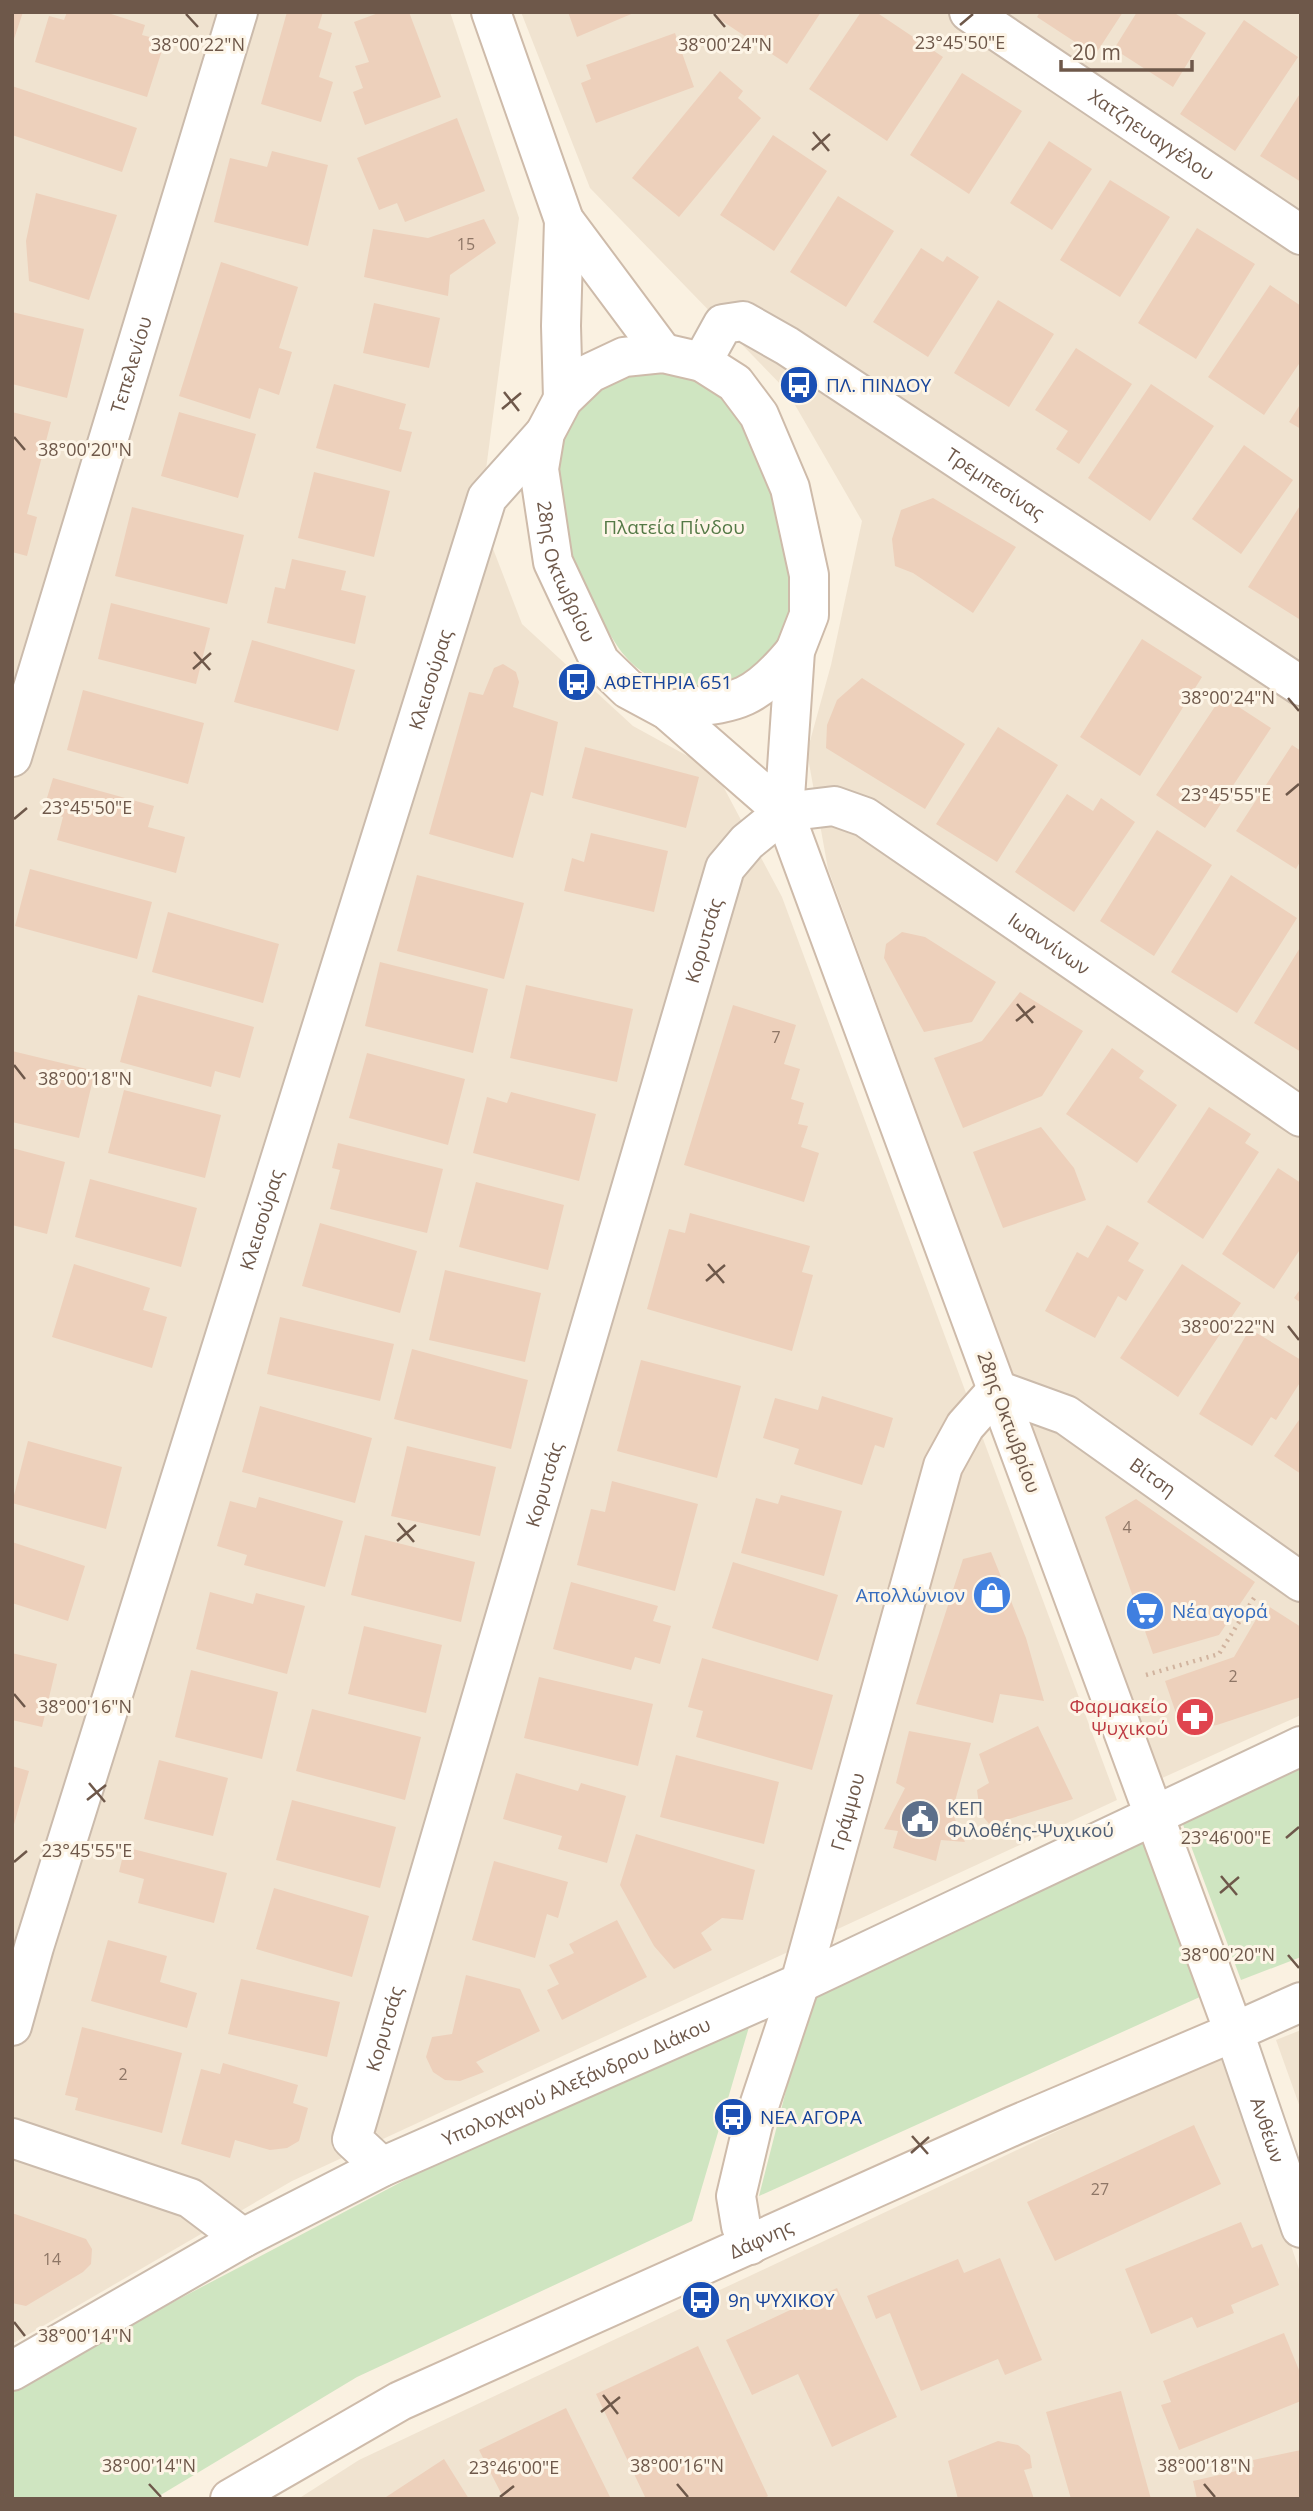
<svg xmlns="http://www.w3.org/2000/svg" width="1313" height="2511" viewBox="0 0 1313 2511" font-family="'Open Sans',sans-serif">
<style>
.residential{fill:#f0e3d0}
.green{fill:#cfe5c1}
.building{fill:#edd0bb}
.lines{fill:none;stroke-linecap:round;stroke-linejoin:round}
.street-casing{stroke:#cbbbac;stroke-width:42}
.secondary-casing{stroke:#cebbaa;stroke-width:42}
.path{stroke:#d1b49f;stroke-width:4.5;stroke-dasharray:2 5;stroke-linecap:butt}
.street{stroke:#fff;stroke-width:38}
.secondary{stroke:#fff;stroke-width:38}
.ticks{fill:none;stroke:#6e584a;stroke-width:2.5}
.labels{text-anchor:middle;dominant-baseline:central;stroke-width:6;stroke-linejoin:round;paint-order:stroke}
.number-label{font-size:16px;fill:#8e7666}
.street-label{font-size:19px;fill:#6e584a;stroke:#fdf5e7}
.transit-label{font-size:19px;fill:#164399;stroke:#fdf5e7;text-anchor:start}
.park-label{font-size:19px;fill:#547946;stroke:#fdf5e7}
.shop-label{font-size:19px;fill:#366cbe;stroke:#fdf5e7;text-anchor:end}
.health-label{font-size:19px;fill:#be3a42;stroke:#fdf5e7;text-anchor:end}
.service-label{font-size:19px;fill:#4e5e75;stroke:#fdf5e7;text-anchor:start}
.ticks-label{font-size:18px;text-anchor:middle;fill:#6e584a;stroke:#fdf5e7;stroke-width:6;stroke-linejoin:round;paint-order:stroke}
</style>
<rect width="100%" height="100%" fill="#faf1e1"/>
<path class="residential" d="M12 12H450L519 218 480 515 522 624 633 726 715 771 782 897 1117 1800 292 2181 12 2344Z
M521 12H1301V1715L1160 1779 828 869 807 752 831 665 862 521 787 391 590 188Z
M1301 2030V2110L1276 2040Z
M1225 2052 1301 2275V2499H298L359 2460Z"/>
<path class="green" d="M665 370C687 375 710 381 726 398 759 434 805 565 792 612 786 633 773 655 755 668 722 693 669 695 636 667 615 649 606 626 593 602 587 588 577 574 572 559 567 543 567 523 564 506 563 493 558 478 559 464 561 424 591 380 633 372 644 370 655 370 665 370Z
M1301 1768V1957L1241 1980 1182 1822Z
M1145 1842 1202 1996 759 2196 810 1997Z
M749 2027 692 2221 357 2377 154 2499H12V2392L101 2340 479 2141Z"/>
<path class="building" d="M12 12H23L13 42H12Z
M67 12H105L145 25 142 35 165 41 147 97 35 62 49 16 64 20Z
M287 12H323L318 28 332 33 319 77 333 82 321 122 261 104Z
M381 12H409L441 97 365 125 353 92 363 88 355 66 369 62 354 22Z
M568 12H636L577 37Z
M719 12H821L787 64 716 17Z
M861 12H876L943 57 887 141 809 89Z
M1040 12H1123L1095 55 1037 17Z
M1137 12H1173L1206 33 1173 87 1114 49Z
M1244 20 1298 57 1235 151 1180 114Z
M675 33 694 87 596 123 581 83 591 79 586 65Z
M720 71 743 91 738 98 761 118 679 217 632 178Z
M962 73 1022 111 969 194 910 155Z
M12 86 137 128 122 172 12 135Z
M1301 92V182L1260 156Z
M457 118 485 191 405 222 397 203 379 210 357 158Z
M773 135 827 171 774 251 720 215Z
M1049 141 1092 169 1052 230 1010 203Z
M272 151 328 165 308 246 214 222 230 158 267 167Z
M1110 180 1170 217 1120 297 1060 260Z
M36 193 117 215 89 300 29 281 26 241Z
M838 196 894 231 846 307 790 272Z
M484 219 496 243 450 275 448 296 364 277 373 229 428 238Z
M1197 228 1255 264 1196 359 1138 323Z
M921 248 943 262 947 256 979 277 928 357 873 322Z
M221 262 298 287 279 348 292 352 279 395 259 388 250 419 179 396Z
M1270 285 1301 306V361L1264 415 1208 377Z
M998 300 1054 334 1009 407 954 373Z
M374 303 440 318 429 368 363 353Z
M12 312 84 329 67 398 12 384Z
M1076 348 1132 384 1079 464 1056 449 1068 431 1035 410Z
M334 384 406 404 399 429 412 432 401 472 316 448Z
M1151 384 1214 426 1150 521 1088 478Z
M1301 403V429L1289 422Z
M12 412 51 422 27 514 37 517 27 556 12 552Z
M179 412 256 434 238 498 161 476Z
M1244 445 1293 480 1241 554 1192 519Z
M314 472 390 491 374 557 298 538Z
M933 498 1016 547 973 613 913 573 895 566 892 539 901 510Z
M1301 504V616L1299 619 1248 587Z
M132 507 244 535 227 604 115 576Z
M292 559 346 571 341 590 366 596 355 644 267 623 275 587 285 589Z
M111 603 210 628 196 684 98 659Z
M1142 639 1202 677 1140 776 1080 737Z
M252 640 355 670 338 731 234 702Z
M503 664 516 672 519 682 513 707 558 722 543 796 531 792 513 858 429 834 469 692 483 695 494 668Z
M862 678 965 744 925 809 826 748 827 725 837 700Z
M83 690 204 723 188 784 67 750Z
M1222 696 1271 728 1205 828 1156 795Z
M998 727 1058 765 997 862 936 824Z
M1292 745 1301 751V860L1296 869 1236 831Z
M585 747 699 777 686 828 572 798Z
M53 778 154 806 148 827 185 837 176 873 57 840 63 817 43 811Z
M1067 794 1093 811 1101 798 1135 822 1074 912 1015 872Z
M1157 830 1212 865 1154 956 1100 921Z
M591 833 668 851 654 912 564 891 572 858 584 862Z
M30 869 152 902 137 959 15 926Z
M417 875 524 903 504 979 397 951Z
M1231 875 1297 918 1237 1013 1171 972Z
M168 912 279 944 263 1003 152 972Z
M902 932 925 937 996 982 972 1022 924 1032 884 958 886 944Z
M1301 946V1052L1254 1023Z
M380 962 488 989 473 1053 365 1026Z
M526 985 633 1009 617 1082 510 1058Z
M1020 992 1083 1031 1042 1096 963 1128 934 1058 982 1041Z
M138 995 254 1027 240 1078 215 1071 211 1087 120 1062Z
M733 1005 796 1025 784 1064 800 1069 791 1099 804 1103 798 1124 808 1126 801 1147 819 1153 804 1202 684 1165Z
M1112 1048 1144 1071 1139 1078 1177 1105 1137 1163 1066 1114Z
M12 1051 95 1071 79 1138 12 1122Z
M367 1053 465 1079 448 1145 349 1118Z
M124 1090 221 1115 205 1178 108 1153Z
M511 1092 596 1114 579 1181 473 1153 487 1097 507 1103Z
M1209 1107 1251 1134 1245 1143 1259 1152 1203 1239 1147 1202Z
M1041 1127 1074 1168 1086 1200 1003 1228 973 1152Z
M338 1143 443 1169 427 1233 330 1209 340 1170 332 1168Z
M12 1148 65 1162 47 1234 12 1225Z
M1278 1168 1301 1183V1248L1274 1289 1222 1254Z
M90 1179 197 1208 181 1267 75 1237Z
M476 1182 564 1205 548 1270 459 1247Z
M690 1213 810 1246 802 1272 813 1275 792 1351 647 1309 669 1229 685 1233Z
M320 1223 417 1251 400 1313 302 1286Z
M1107 1225 1139 1243 1128 1261 1144 1270 1126 1301 1118 1296 1095 1338 1045 1311 1077 1252 1088 1258Z
M74 1264 150 1288 143 1310 167 1317 152 1368 52 1337Z
M1182 1264 1241 1303 1178 1397 1120 1358Z
M445 1270 541 1293 525 1362 429 1340Z
M1301 1288V1303L1294 1298Z
M280 1317 394 1344 380 1401 267 1374Z
M1250 1329 1301 1360V1381L1276 1420 1271 1417 1252 1446 1199 1414Z
M412 1349 528 1380 511 1449 394 1419Z
M641 1360 741 1386 717 1478 617 1451Z
M822 1396 893 1418 884 1448 875 1445 862 1485 794 1464 799 1449 763 1438 775 1398 818 1410Z
M260 1406 372 1438 355 1503 242 1472Z
M1301 1417V1474L1274 1456Z
M28 1441 122 1467 106 1529 12 1503Z
M407 1446 496 1467 480 1536 391 1516Z
M612 1481 698 1504 675 1591 577 1565 591 1509 605 1512Z
M781 1495 842 1511 824 1576 741 1553 756 1498 778 1504Z
M259 1497 343 1521 325 1587 244 1565 247 1555 217 1546 230 1501 256 1508Z
M1136 1499 1255 1582 1219 1635 1153 1654 1105 1517Z
M365 1535 475 1562 461 1622 351 1595Z
M12 1542 85 1566 68 1621 12 1603Z
M991 1552 1026 1638 1044 1701 1000 1694 993 1723 916 1704 963 1559Z
M733 1562 838 1595 818 1661 712 1628Z
M571 1582 658 1606 653 1621 671 1626 660 1664 635 1657 631 1670 553 1649Z
M210 1592 253 1604 256 1593 305 1606 287 1674 196 1649Z
M1265 1604 1301 1627V1697L1217 1725 1192 1729 1179 1722 1165 1681 1234 1657Z
M364 1626 442 1645 426 1713 348 1694Z
M12 1653 57 1664 42 1727 12 1720Z
M702 1658 833 1695 812 1770 696 1737 703 1711 688 1707Z
M191 1670 278 1692 262 1759 175 1737Z
M539 1677 653 1704 638 1766 524 1738Z
M312 1709 421 1737 405 1800 296 1771Z
M1038 1726 1073 1799 990 1825 980 1813 977 1790 989 1783 979 1754Z
M909 1731 971 1743 952 1812 965 1842 941 1840 936 1861 893 1848 898 1831 884 1829 905 1788 896 1783Z
M676 1755 779 1782 764 1844 660 1817Z
M159 1760 228 1778 213 1836 144 1819Z
M12 1766 29 1771 13 1828 12 1827Z
M516 1773 578 1791 581 1783 626 1796 607 1863 558 1849 562 1836 503 1819Z
M292 1800 396 1827 380 1888 276 1860Z
M636 1834 755 1870 743 1920 722 1918 701 1933 712 1950 674 1969 654 1946 620 1885Z
M125 1847 227 1873 214 1923 138 1903 144 1879 119 1872Z
M494 1861 568 1882 558 1918 547 1914 535 1958 472 1940Z
M274 1888 369 1916 352 1977 256 1949Z
M617 1920 647 1977 562 2020 547 1990 559 1984 549 1965 574 1953 569 1944Z
M108 1940 167 1956 160 1982 197 1993 187 2028 91 2001Z
M466 1975 520 1989 540 2031 476 2062 484 2072 460 2081 445 2080 433 2072 426 2057 432 2037 452 2034Z
M241 1979 340 2002 327 2057 228 2034Z
M82 2027 182 2053 162 2133 75 2110 78 2098 65 2095Z
M223 2063 298 2085 293 2103 308 2108 299 2141 287 2148 270 2150 235 2140 230 2158 181 2144 201 2069 220 2074Z
M1194 2125 1221 2184 1055 2261 1027 2202Z
M12 2213 86 2239 92 2249 91 2264 83 2272 26 2306 12 2303Z
M1241 2222 1252 2248 1262 2244 1279 2285 1231 2305 1234 2313 1197 2328 1192 2317 1151 2334 1125 2269Z
M1000 2258 1042 2360 1005 2375 998 2359 921 2391 890 2313 876 2319 867 2296 958 2259 964 2273Z
M837 2288 897 2417 832 2447 798 2374 752 2395 726 2340Z
M1284 2333 1301 2375V2401L1179 2450 1161 2405 1171 2402 1163 2381Z
M698 2346 768 2496 763 2499H646L596 2394Z
M1121 2391 1151 2499H1071L1046 2412Z
M566 2408 611 2499H504L479 2450Z
M998 2441 1018 2445 1030 2455 1032 2468 1024 2470 1034 2499H958L948 2461Z
M1301 2450V2499H1197L1193 2481 1254 2467 1253 2460Z
M444 2459 469 2499H383Z"/>
<g class="lines">
<g class="street-casing">
<g id="street">
<path id="s1" d="M969 12 1301 235"/>
<path id="s2" d="M702 362 723 324 743 321 787 346 1301 686"/>
<path id="s3" d="M12 757 238 12"/>
<path id="s4" d="M997 1390 1066 1415 1301 1582"/>
<path id="s5" d="M1301 2002 1234 2032 1301 2228"/>
<path id="s6" d="M12 2026 34 1947 487 498 545 433"/>
<path d="M12 2138 190 2198 243 2238"/>
<path id="s7" d="M382 2167 352 2139 725 868 747 842 784 812 834 806 865 817 1301 1117"/>
<path id="s8" d="M12 2371 243 2238 382 2167 800 1983 1301 1746"/>
</g>
</g>
<g class="secondary-casing">
<g id="secondary">
<path d="M491 12 564 220 663 353"/>
<path d="M563 399 561 326 564 220"/>
<path d="M667 710C734 702 750 706 795 651"/>
<path id="s9" d="M750 2245 741 2226 736 2196 753 2124 800 1983 943 1466 965 1426 997 1390"/>
<path id="s10" d="M230 2499 400 2401 1013 2126 1234 2032 784 812 795 651 809 615V575L790 488 759 415 735 383 702 362 663 353 624 357 590 373 563 399 545 433 539 469 553 562 600 662 628 689 667 710 784 812"/>
</g>
</g>
<path class="path" d="M1146 1675 1219 1654 1254 1598"/>
<use href="#street" class="street"/>
<use href="#secondary" class="secondary"/>
</g>
<path class="ticks" d="M186 14 198 27M714 14 725 27M960 25 973 14M813 132 829 151M812 150 830 134M504 392 519 411M502 409 521 393M14 437 25 450M194 652 210 670M193 669 211 653M1288 698 1299 711M1286 795 1299 784M14 819 27 808M1017 1004 1033 1023M1016 1021 1035 1006M14 1065 25 1079M708 1264 724 1283M706 1281 725 1265M1288 1326 1299 1340M398 1523 414 1542M397 1541 416 1525M14 1694 25 1707M89 1783 105 1802M87 1800 106 1785M1286 1838 1299 1827M14 1862 27 1851M1221 1876 1237 1895M1220 1893 1239 1877M1288 1955 1299 1968M912 2136 928 2154M911 2153 929 2137M14 2322 25 2336M603 2395 618 2414M601 2412 620 2397M149 2484 161 2497M677 2484 688 2497M1204 2484 1215 2497M500 2497 514 2486"/>
<defs>
<g id="bus-disc" transform="scale(2.0125)"><circle r="9.5" fill="#1a4fb4" stroke="#fdf5e7"/><path d="M-5-6H5V4H4V6H2V4H-2V6H-4V4H-5ZM-3.5-4V0h7V-4ZM-3.5 1.2v1.5H-2V1.2ZM2 1.2v1.5H3.5V1.2Z" fill="#fff"/></g>
<g id="shop-disc" transform="scale(2.0125)"><circle r="9.5" fill="#3f7fe0" stroke="#fdf5e7"/><path d="M-5-2.5h2.3a2.7 3.5 0 0 1 5.4 0H5L5.5 6h-11ZM-1.5-2.5h3a1.5 2.3 0 0 0-3 0Z" fill="#fff"/></g>
<g id="supermarket-disc" transform="scale(2.0125)"><circle r="9.5" fill="#3f7fe0" stroke="#fdf5e7"/><path d="M-6-5.5h2.5l.6 2H6L4.5 2H-2.5L-4.4-4H-6ZM-1.5 3.2a1.3 1.3 0 1 0 .1 0ZM3 3.2a1.3 1.3 0 1 0 .1 0Z" fill="#fff"/></g>
<g id="pharmacy-disc" transform="scale(2.0125)"><circle r="9.5" fill="#e0444e" stroke="#fdf5e7"/><path d="M-2-6h4v4h4v4h-4v4h-4v-4h-4v-4h4Z" fill="#fff"/></g>
<g id="civic-disc" transform="scale(2.0125)"><circle r="9.5" fill="#5c6f8a" stroke="#fdf5e7"/><path d="M-.6-6.5H3V-4.5H.6V-3L4-1V1h2V6H-6V1h2V-1L-.6-3ZM-1.2 2.5V6h2.4V2.5Z" fill="#fff"/></g>
</defs>
<g fill-rule="evenodd">
<use href="#bus-disc" x="799" y="385"/>
<use href="#bus-disc" x="577" y="682"/>
<use href="#shop-disc" x="992" y="1595"/>
<use href="#supermarket-disc" x="1145" y="1611"/>
<use href="#pharmacy-disc" x="1195" y="1717"/>
<use href="#civic-disc" x="920" y="1819"/>
<use href="#bus-disc" x="733" y="2117"/>
<use href="#bus-disc" x="701" y="2300"/>
</g>
<g class="labels">
<g class="number-label">
<text x="466" y="244">15</text>
<text x="776" y="1037">7</text>
<text x="1127" y="1527">4</text>
<text x="1233" y="1676">2</text>
<text x="123" y="2074">2</text>
<text x="1100" y="2189">27</text>
<text x="52" y="2259">14</text>
</g>
<g class="street-label">
<text stroke="none"><textPath href="#s1" startOffset="220">Χατζηευαγγέλου</textPath></text>
<text stroke="none"><textPath href="#s3" startOffset="410">Τεπελενίου</textPath></text>
<text stroke="none"><textPath href="#s2" startOffset="364">Τρεμπεσίνας</textPath></text>
<text stroke="none"><textPath href="#s10" startOffset="3232">28ης Οκτωβρίου</textPath></text>
<text stroke="none"><textPath href="#s6" startOffset="1410">Κλεισούρας</textPath></text>
<text stroke="none"><textPath href="#s7" startOffset="1290">Κορυτσάς</textPath></text>
<text stroke="none"><textPath href="#s7" startOffset="1754">Ιωαννίνων</textPath></text>
<text stroke="none"><textPath href="#s6" startOffset="844">Κλεισούρας</textPath></text>
<text transform="translate(1009 1422) rotate(70)">28ης Οκτωβρίου</text>
<text stroke="none"><textPath href="#s4" startOffset="180">Βίτση</textPath></text>
<text stroke="none"><textPath href="#s7" startOffset="723">Κορυτσάς</textPath></text>
<text stroke="none"><textPath href="#s9" startOffset="452">Γράμμου</textPath></text>
<text stroke="none"><textPath href="#s7" startOffset="156">Κορυτσάς</textPath></text>
<text stroke="none"><textPath href="#s8" startOffset="635">Υπολοχαγού Αλεξάνδρου Διάκου</textPath></text>
<text stroke="none"><textPath href="#s5" startOffset="177">Ανθέων</textPath></text>
<text stroke="none"><textPath href="#s10" startOffset="592">Δάφνης</textPath></text>
</g>
<g class="transit-label">
<text x="826" y="385">ΠΛ. ΠΙΝΔΟΥ</text>
<text x="604" y="682">ΑΦΕΤΗΡΙΑ 651</text>
<text x="760" y="2117">ΝΕΑ ΑΓΟΡΑ</text>
<text x="728" y="2300">9η ΨΥΧΙΚΟΥ</text>
</g>
<g class="park-label">
<text x="674" y="527">Πλατεία Πίνδου</text>
</g>
<g class="shop-label">
<text x="965" y="1595">Απολλώνιον</text>
<text x="1172" y="1611" text-anchor="start">Νέα αγορά</text>
</g>
<g class="health-label">
<text x="1168" y="1706">Φαρμακείο<tspan x="1168" dy="22">Ψυχικού</tspan></text>
</g>
<g class="service-label">
<text x="947" y="1808">ΚΕΠ<tspan x="947" dy="22">Φιλοθέης-Ψυχικού</tspan></text>
</g>
</g>
<g class="ticks-label">
<text x="960" y="49">23°45'50"E</text>
<text x="198" y="51">38°00'22"N</text>
<text x="725" y="51">38°00'24"N</text>
<text x="85" y="456">38°00'20"N</text>
<text x="1228" y="704">38°00'24"N</text>
<text x="1226" y="801">23°45'55"E</text>
<text x="87" y="814">23°45'50"E</text>
<text x="85" y="1085">38°00'18"N</text>
<text x="1228" y="1333">38°00'22"N</text>
<text x="85" y="1713">38°00'16"N</text>
<text x="1226" y="1844">23°46'00"E</text>
<text x="87" y="1857">23°45'55"E</text>
<text x="1228" y="1961">38°00'20"N</text>
<text x="85" y="2342">38°00'14"N</text>
<text x="149" y="2472">38°00'14"N</text>
<text x="677" y="2472">38°00'16"N</text>
<text x="1204" y="2472">38°00'18"N</text>
<text x="514" y="2474">23°46'00"E</text>
</g>
<rect width="1313" height="2511" fill="none" stroke="#6e584a" stroke-width="28"/>
<path d="M1061 60v10h131v-10" fill="none" stroke="#6e584a" stroke-width="3.5"/>
<text x="1072" y="60" font-size="21" fill="#6e584a" stroke="#fdf5e7" stroke-width="5" paint-order="stroke">20 m</text>
</svg>
